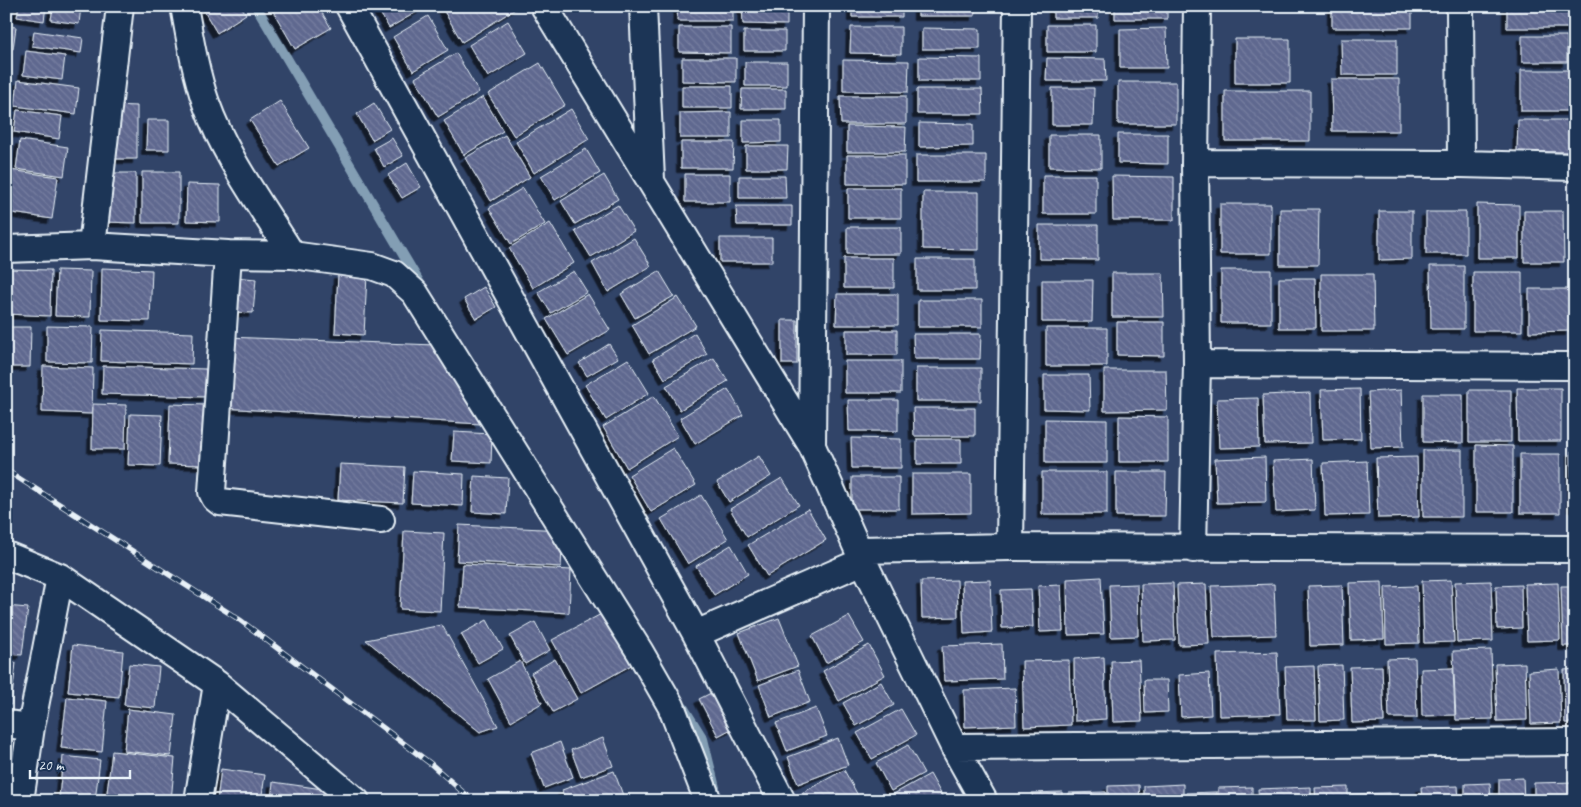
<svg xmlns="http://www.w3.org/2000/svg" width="1581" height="807" viewBox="0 0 1581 807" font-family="Caveat,sans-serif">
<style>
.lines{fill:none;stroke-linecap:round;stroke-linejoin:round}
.stream{stroke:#839eb4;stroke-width:10}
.building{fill:url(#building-back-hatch);stroke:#e8f1f8;filter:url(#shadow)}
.minor-casing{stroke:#e8f1f8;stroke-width:30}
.minor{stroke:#1d3557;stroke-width:26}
.rail-casing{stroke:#e8f1f8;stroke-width:5.5}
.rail{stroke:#1d3557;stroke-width:4;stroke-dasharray:11;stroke-linecap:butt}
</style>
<defs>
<pattern id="building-back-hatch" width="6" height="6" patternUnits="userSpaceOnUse" patternTransform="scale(1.25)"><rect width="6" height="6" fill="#5f688f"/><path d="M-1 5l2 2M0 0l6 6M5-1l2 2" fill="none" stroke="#767ea0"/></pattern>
<filter id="shadow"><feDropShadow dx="-4.5" dy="4.5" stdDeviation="0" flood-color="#0009"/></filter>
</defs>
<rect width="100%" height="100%" fill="#314468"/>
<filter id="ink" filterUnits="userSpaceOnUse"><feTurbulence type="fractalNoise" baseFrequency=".02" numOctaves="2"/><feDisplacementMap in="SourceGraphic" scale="10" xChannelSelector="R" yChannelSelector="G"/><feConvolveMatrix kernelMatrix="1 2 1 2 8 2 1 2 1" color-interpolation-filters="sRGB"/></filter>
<g filter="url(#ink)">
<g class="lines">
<path class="stream" d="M256 6 421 285
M683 707 703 739 715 788"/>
</g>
<path class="building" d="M19 6H46L44 21 17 17Z
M53 6H81L79 24 51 20Z
M201 6H241L246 14 217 33Z
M270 6H318L331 28 295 49Z
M376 6H420L422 9 389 28Z
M441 6H516L517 8 462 42Z
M678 6H733V21H677Z
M742 6H787V25L743 24Z
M852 6H902V17H852Z
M918 6H975V16H918Z
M1053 6H1098V18H1053Z
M1115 6H1167V19H1115Z
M1332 6H1412V28H1332Z
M1507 6H1575V28H1507Z
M428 16 448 50 413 71 393 37Z
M508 21 527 53 488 77 469 45Z
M1047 25H1096V52H1047Z
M6 26 16 27 13 49 6 48Z
M679 27H731V53L679 52Z
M851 27H901V54L850 53Z
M922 28 980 29V49H922Z
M1166 28 1167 68H1120V29Z
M34 31 83 38 81 53 32 46Z
M744 31H785V51H744Z
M1522 36H1567V62H1522Z
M1235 39H1290V83H1235Z
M1341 39H1397V75H1342Z
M26 51 65 56 62 80 23 75Z
M6 53 11 54 8 77 6 76Z
M456 53 479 92 438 117 415 78Z
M919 57 981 58V81H919Z
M682 58H736V82L682 81Z
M1047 58 1105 59 1106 81H1046Z
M843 60 909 61 908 92 843 91Z
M745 62H787V86H745Z
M540 63 565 105 514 136 488 94Z
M1521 70H1575V111H1521Z
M1331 79H1399V131H1332Z
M18 80 79 88 76 114 15 106Z
M1118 82H1176V124H1118Z
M682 86H732V108H682Z
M1052 88H1094L1093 125H1052Z
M742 89H786V109H741Z
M917 89H982L983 114H917Z
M1225 91H1310V141H1225Z
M840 96H906V124H841Z
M483 97 503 131 464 155 444 121Z
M280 101 309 148 279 166 250 120Z
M374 103 390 129 372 140 357 114Z
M110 105 137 106V159H109Z
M571 109 589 139 534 173 516 142Z
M17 110 62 116 59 139 14 132Z
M731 112V138H680V113Z
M147 120H169V150H146Z
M743 120H781V142L743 143Z
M1518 120H1575V152H1517Z
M919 123 973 124V146L919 147Z
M847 126 906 127 905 152H847Z
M1118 134H1168V164L1118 163Z
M505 135 530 177 491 201 465 158Z
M1049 135H1101V168L1049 167Z
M392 138 403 156 384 167 374 148Z
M20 140 68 147 64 176 16 169Z
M681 142H734L733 168H681Z
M746 146H788L787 169H746Z
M586 149 600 173 555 200 541 176Z
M847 155H905V184H847Z
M916 155H986V182H916Z
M407 163 421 187 402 198 388 175Z
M10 170 58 177 52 219 6 212Z
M142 172H179V223H142Z
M104 173H136V223L103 222Z
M685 174H730V202H685Z
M604 175 618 199 575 224 561 201Z
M1043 175H1096V214H1043Z
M739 176H785L786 198H739Z
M1112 176 1174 177V220H1113Z
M187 184 220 185V222L186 221Z
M523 188 545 224 511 244 489 208Z
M848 188H901V218H848Z
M923 192H979V250L923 249Z
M1220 204H1271V254H1220Z
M1477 204 1519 205V258H1477Z
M618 205 634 231 591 257 575 231Z
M736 206H792V225H737Z
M1280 209H1319L1318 265H1280Z
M1379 211H1412V259L1379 260Z
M1524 211H1563L1564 262H1524Z
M1426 212H1466V254H1426Z
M550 223 574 263 533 288 509 248Z
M1039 225H1098V260L1039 259Z
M847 227H901V254H847Z
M634 238 651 266 608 292 592 263Z
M720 238H772V262H720Z
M844 258H894V288H844Z
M917 259H975V290H917Z
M1430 266H1464V329H1431Z
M102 268 152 270 150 321 101 320Z
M6 269 51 270 50 316 6 314Z
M57 270 91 271 90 317 55 316Z
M1221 270H1271V323H1221Z
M574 271 587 292 551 313 538 292Z
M659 271 674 296 635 318 621 294Z
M1473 272H1522V331H1473Z
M1112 273H1163L1164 317H1112Z
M338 274 367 275 364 335 335 333Z
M1321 274H1373L1374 331H1321Z
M235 277 256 279 253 313 233 312Z
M1279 278H1315L1316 328H1279Z
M1042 280H1093L1092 322H1042Z
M484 287 496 307 476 319 464 299Z
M1529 289H1570V331L1529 332Z
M588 294 610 330 568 355 546 319Z
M837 294H898V325H836Z
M678 297 696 326 649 354 632 325Z
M918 300H982V327H918Z
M782 320H797V364H782Z
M1117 322H1164V356L1117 355Z
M47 326 93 327 92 363 47 362Z
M6 327H31L30 367H6Z
M1046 328H1107V366H1046Z
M102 330 193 333 192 364 101 361Z
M846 330H897V355H846Z
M695 333 707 354 665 379 653 359Z
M913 334H981L980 359H914Z
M227 337 435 345 480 424 223 408Z
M609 344 618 358 587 376 579 363Z
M714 358 728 381 680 410 666 386Z
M628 359 649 393 606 420 585 385Z
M845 361H901V393H845Z
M43 366 93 368 92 414 42 412Z
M103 366 206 369V397L102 394Z
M916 368H981V401H916Z
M1104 370H1166L1167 410 1104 411Z
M1044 375H1089L1090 410 1044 409Z
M1517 388H1561V441H1518Z
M728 389 743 415 695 444 680 418Z
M1360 389 1361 439 1323 440 1321 390Z
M1401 390 1403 447 1371 448 1368 392Z
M1469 390H1511V442H1469Z
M1310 393 1311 443 1265 444 1263 395Z
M1423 394H1463V443L1423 442Z
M654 396 678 436 627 468 603 427Z
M1258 398 1259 447 1219 448 1217 399Z
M848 400H898V431H849Z
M93 404 126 405 125 449H92Z
M170 404 206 405 205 465 168 464Z
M913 408H975V436H914Z
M130 414 162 415 160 466 128 465Z
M1119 416 1168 417V462H1119Z
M1045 419 1107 420V463H1045Z
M454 432 492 434 491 463 452 461Z
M851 438 901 439V468H852Z
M917 439H961V464H917Z
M1476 445 1513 446V512H1476Z
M673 448 696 485 651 512 629 475Z
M1423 450H1462V517H1423Z
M1571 451H1575V508H1572Z
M1520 454H1560V513H1520Z
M759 456 771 476 729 502 717 482Z
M1265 457 1266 502 1217 503 1215 459Z
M1417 457 1419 517 1378 518 1376 458Z
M1313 459 1315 510 1276 512 1273 461Z
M1367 461 1369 515 1325 516 1323 463Z
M340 464 405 467 403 503 338 500Z
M413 471 464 474 463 506 411 503Z
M1042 472H1107V514H1042Z
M1116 472H1166L1165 516H1116Z
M912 474H971V513L912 514Z
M474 476 508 478 506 514 472 512Z
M852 477H899V509H852Z
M782 478 799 505 747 537 730 509Z
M701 495 728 539 688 564 661 519Z
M808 509 826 540 767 576 748 545Z
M459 525 563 530 561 567 457 561Z
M404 531 444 533 440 611 400 609Z
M731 545 748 574 714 595 696 566Z
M463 564 571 570 569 613 460 607Z
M1101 577 1104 634 1068 635 1067 579Z
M957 580 958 617 922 618 921 581Z
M990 580 992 632 964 634 962 581Z
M1451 580 1454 642 1424 643 1422 581Z
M1491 581 1493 641 1457 642 1455 582Z
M1382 582 1384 639 1351 640 1349 583Z
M1173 583 1175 640 1143 641 1141 584Z
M1558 583 1560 640 1527 641 1525 584Z
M1137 584 1138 636 1111 637 1109 585Z
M1206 584 1209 644 1179 645 1177 585Z
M1274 584 1276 635 1214 637 1211 586Z
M1061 585 1063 631 1040 632 1038 586Z
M1342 585 1344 645 1310 646 1308 586Z
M1521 585 1522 628 1497 629 1496 586Z
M1417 586 1419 643 1386 644 1385 587Z
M1561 586H1575V646H1563Z
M1031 589 1033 627 1002 628 1001 590Z
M6 606 28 608 22 655 6 654Z
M607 611 635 663 581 693 552 640Z
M849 616 864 642 826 663 812 636Z
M779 618 798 666 758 681 739 633Z
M487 620 503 649 478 663 461 634Z
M535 622 550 650 525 664 510 636Z
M442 625 498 726 480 732 366 640Z
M1002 644 1003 679 944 681 942 646Z
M73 645 123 651 119 697 68 692Z
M869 645 885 675 839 701 823 671Z
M1491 650 1493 719 1456 720 1453 651Z
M1277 652 1280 714 1219 716 1217 654Z
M1104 657 1106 719 1075 721 1074 659Z
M1415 658 1417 718H1389L1387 659Z
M555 659 577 699 553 712 531 673Z
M1069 660 1071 725 1024 727 1022 661Z
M1139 660 1142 721 1113 722 1111 661Z
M520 661 542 703 511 721 488 679Z
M6 662 16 663 11 705 6 704Z
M1525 663 1527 720 1497 721 1495 664Z
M129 664 159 667 155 708 124 705Z
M1342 665 1344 720 1320 721 1318 666Z
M1314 666 1316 720H1287L1285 667Z
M1382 666 1384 722 1352 723 1350 667Z
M1453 668 1455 715 1422 716 1421 669Z
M1559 669 1561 723 1531 724 1529 671Z
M1575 669V723H1565L1564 670Z
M798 670 810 702 771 717 759 685Z
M1209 673 1211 715 1181 717 1179 675Z
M1144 680H1167L1168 712 1145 713Z
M881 682 894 705 856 726 843 703Z
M1015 688 1016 725 965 727 964 690Z
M717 690 735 727 718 736 699 699Z
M67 697 107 701 102 752 61 748Z
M816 708 827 736 787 751 776 723Z
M128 709 176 715 171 756 124 751Z
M901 709 916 735 872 759 857 733Z
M603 738 613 766 581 777 571 750Z
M838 738 848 765 798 784 788 757Z
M560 742 573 777 544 788 531 753Z
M908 745 924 773 891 791 876 763Z
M112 751 175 758 171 801H106Z
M63 756 100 760 95 801 59 798Z
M221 769 265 775 261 801H217Z
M844 770 861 801H803L800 794Z
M614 771 624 798 617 801H565L562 790Z
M930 774 945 801H893L890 796Z
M1523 778 1524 801H1499V779Z
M273 782 330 790 328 801H271Z
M1575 782V801H1534V783Z
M1490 783 1491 801H1465V784Z
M1183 784V801H1144V786Z
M1139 785 1140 801H1108V786Z
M1458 786 1459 801H1422L1421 787Z
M1252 787V801H1218V788Z
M1311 787V801H1259L1258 789Z
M1348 787V801H1316L1315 788Z
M1062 792V801H1033L1032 793Z
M1106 792 1107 801H1069V793Z
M1216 792V801H1186V793Z
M1390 793V801H1352V794Z
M1397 796H1414V801H1397Z"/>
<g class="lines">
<g class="minor-casing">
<path id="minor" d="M184 6C190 39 195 71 206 103 225 157 262 206 292 255L372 266 394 274 415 293 640 652 671 706 708 801
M349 6 696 634 782 801
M544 6 812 446 863 561 954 747 984 801
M643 6 651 180
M1460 6 1461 164
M1195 163 1461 164 1575 167
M92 246 120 6
M6 249 92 246 228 254 292 255
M228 254 212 492 215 498 220 502 381 520
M1197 364 1575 366
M812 445 816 6
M1010 547 1017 6
M1193 549 1197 364 1195 163 1197 6
M859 550 1010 547 1575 549
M6 555 60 577 217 684 356 801
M696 634 863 561
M6 724 31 727
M954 747 1575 742
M20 801 31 727 60 577
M198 801 217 684"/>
</g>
<use href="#minor" class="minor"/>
<g class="rail-casing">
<path id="rail" d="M6 470 240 620 431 764 473 801"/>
</g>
<use href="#rail" class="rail"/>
</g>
</g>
<rect width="1581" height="807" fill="none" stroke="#1d3557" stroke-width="25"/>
<rect x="12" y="12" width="1556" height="782" fill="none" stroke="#e8f1f8" stroke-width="2" filter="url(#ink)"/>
<path d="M30 770v8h100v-8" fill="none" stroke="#e8f1f8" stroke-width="2.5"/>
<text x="38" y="770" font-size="15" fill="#e8f1f8" stroke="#1d3557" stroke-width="4" paint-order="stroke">20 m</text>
</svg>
